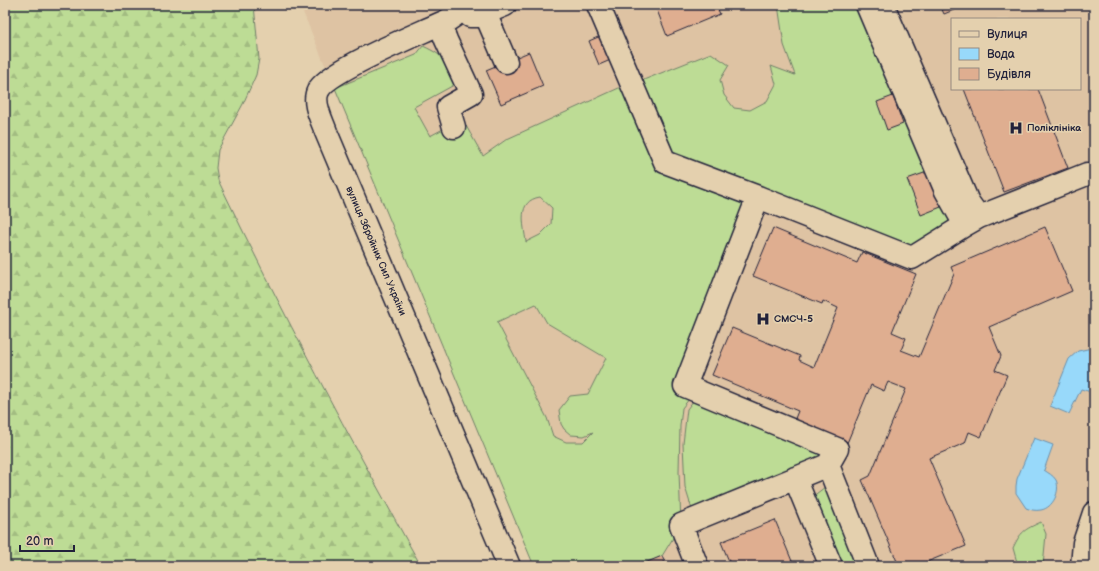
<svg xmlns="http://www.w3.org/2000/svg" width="1099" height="571" viewBox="0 0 1099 571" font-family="'Balsamiq Sans',sans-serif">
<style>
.built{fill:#dec3a3;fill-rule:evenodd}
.grass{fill:#bddc95;stroke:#707f68;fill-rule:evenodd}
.forest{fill:url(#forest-firs);stroke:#707f68}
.water{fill:#98d9fa;stroke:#6990ae}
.building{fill:#dfae90;stroke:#22223b}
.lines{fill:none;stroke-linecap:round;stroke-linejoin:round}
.minor-casing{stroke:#22223b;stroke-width:25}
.minor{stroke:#e4d0ae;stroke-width:22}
.labels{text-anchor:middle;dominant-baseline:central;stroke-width:3.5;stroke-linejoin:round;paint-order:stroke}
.poi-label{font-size:10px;font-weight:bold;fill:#22223b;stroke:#e4d0ae;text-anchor:start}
.street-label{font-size:10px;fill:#22223b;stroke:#e4d0ae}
</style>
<defs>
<pattern id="forest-firs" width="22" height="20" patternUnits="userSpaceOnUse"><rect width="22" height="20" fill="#bddc95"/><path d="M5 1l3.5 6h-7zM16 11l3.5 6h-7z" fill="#a2bc81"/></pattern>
</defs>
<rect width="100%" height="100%" fill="#e4d0ae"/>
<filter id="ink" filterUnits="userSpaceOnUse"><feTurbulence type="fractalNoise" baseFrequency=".025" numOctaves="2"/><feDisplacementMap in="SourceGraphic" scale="8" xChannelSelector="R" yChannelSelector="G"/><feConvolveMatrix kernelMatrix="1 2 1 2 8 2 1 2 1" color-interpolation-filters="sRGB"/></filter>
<g filter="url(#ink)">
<path class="built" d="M300 5H1094V549L1087 566H534ZM952 19H1080V89H952Z"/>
<path class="grass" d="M778 5H867L965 225 919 254 668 159 636 83 711 53 729 65 720 80 724 95 734 108 750 110 767 101 776 84 771 66 795 75 784 45Z
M423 46C447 57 447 62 454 85L414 107 430 136 445 128 448 133 465 124 483 156 507 139 632 82 665 162 758 197 693 394 682 408 680 426 679 472 681 525 662 556 640 566H534L335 88 416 55ZM540 197 552 208 551 224 540 235 526 242C524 225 516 201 540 197ZM536 304 547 323 606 358 588 394 570 396 559 410 561 424 564 429 571 435 584 436 593 432 583 442H566L553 436 547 418 497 322Z
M700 392 837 449 695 519 685 487 683 444 687 409Z
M829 484 868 566H831L812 497Z
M1041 522 1046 534 1043 566H1018L1013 548C1021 531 1024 530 1041 522Z"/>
<path class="forest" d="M7 5H254L259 59 256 75 243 104 218 150 216 168 218 180C281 311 350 439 421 566H5V6Z"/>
<path class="water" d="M1092 348 1094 349V390L1091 392 1081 389 1069 414 1050 406 1069 359 1078 351Z
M1034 438 1053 445 1044 470C1048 473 1053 475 1056 480 1061 491 1053 508 1041 510 1035 511 1031 510 1026 508L1016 493V486L1017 479Z"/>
<path class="building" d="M655 5H716L720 14 667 36Z
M940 5H966L944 14Z
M605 34 615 58 599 65 589 41Z
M529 52 543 86 501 104 486 70Z
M964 89H1038L1068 168 1004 192Z
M893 96 903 124 887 130 877 102Z
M927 172 941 207 921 215 907 179Z
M1045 227 1072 291 989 327 1001 356 995 370 1007 375 981 437 969 432 965 443 929 458 966 546 917 566H899L862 480 870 476 906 389 888 382 884 391 871 385 847 443 794 421 798 411 712 375 732 328 800 356 799 360 814 367 838 308 823 301 822 304 753 276 773 228 857 263 862 252 916 274 892 332 906 338 901 350 919 357 954 274 951 267Z
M775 520 794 566H731L721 542Z
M662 556 666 566 640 565Z"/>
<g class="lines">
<g class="minor-casing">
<path id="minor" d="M461 5 454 16 448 20C424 32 327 70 318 91 312 103 322 120 326 132L509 566
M598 5 665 162 758 197
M867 5 946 191 965 225
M883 5 968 202 976 213
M485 13 506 62
M470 16H478L505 5
M440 24 446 40 471 94 448 107 454 127
M828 465 868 566
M795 478 831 566
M697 566 681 525 828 465 837 449 685 386 758 197 912 258 965 225 979 217 1087 174
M1082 566 1084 543 1094 513"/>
</g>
<use href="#minor" class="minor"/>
</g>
</g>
<defs>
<g id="hospital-bare" transform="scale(1.08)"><path d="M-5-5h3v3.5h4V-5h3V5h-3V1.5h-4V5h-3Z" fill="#22223b" stroke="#e4d0ae" stroke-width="2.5" paint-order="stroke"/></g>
</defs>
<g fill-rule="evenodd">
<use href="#hospital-bare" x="1016" y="128"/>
<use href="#hospital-bare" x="763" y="319"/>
</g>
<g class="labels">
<g class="poi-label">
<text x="1027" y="128">Поліклініка</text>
<text x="774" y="319">СМСЧ-5</text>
</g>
<g class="street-label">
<text transform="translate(376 251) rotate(67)">вулиця Збройних Сил України</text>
</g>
</g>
<rect width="1099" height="571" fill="none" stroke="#e4d0ae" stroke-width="20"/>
<rect x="10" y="10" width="1079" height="551" fill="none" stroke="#22223b" stroke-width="1.5" filter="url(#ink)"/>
<rect x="951" y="18" width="130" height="72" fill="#e4d0ae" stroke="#968a80"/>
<rect x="959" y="31" width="20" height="6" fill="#e4d0ae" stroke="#968a80"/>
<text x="987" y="38" font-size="12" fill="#22223b">Вулиця</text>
<rect x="959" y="48" width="20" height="12" fill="#98d9fa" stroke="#968a80"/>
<text x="987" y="58" font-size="12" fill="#22223b">Вода</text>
<rect x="959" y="68" width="20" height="12" fill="#dfae90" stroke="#968a80"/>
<text x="987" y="78" font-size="12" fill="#22223b">Будівля</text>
<path d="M20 545v6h54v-6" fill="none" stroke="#22223b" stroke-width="2"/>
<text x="26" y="545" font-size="12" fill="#22223b" stroke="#e4d0ae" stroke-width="3" paint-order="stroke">20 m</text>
</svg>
